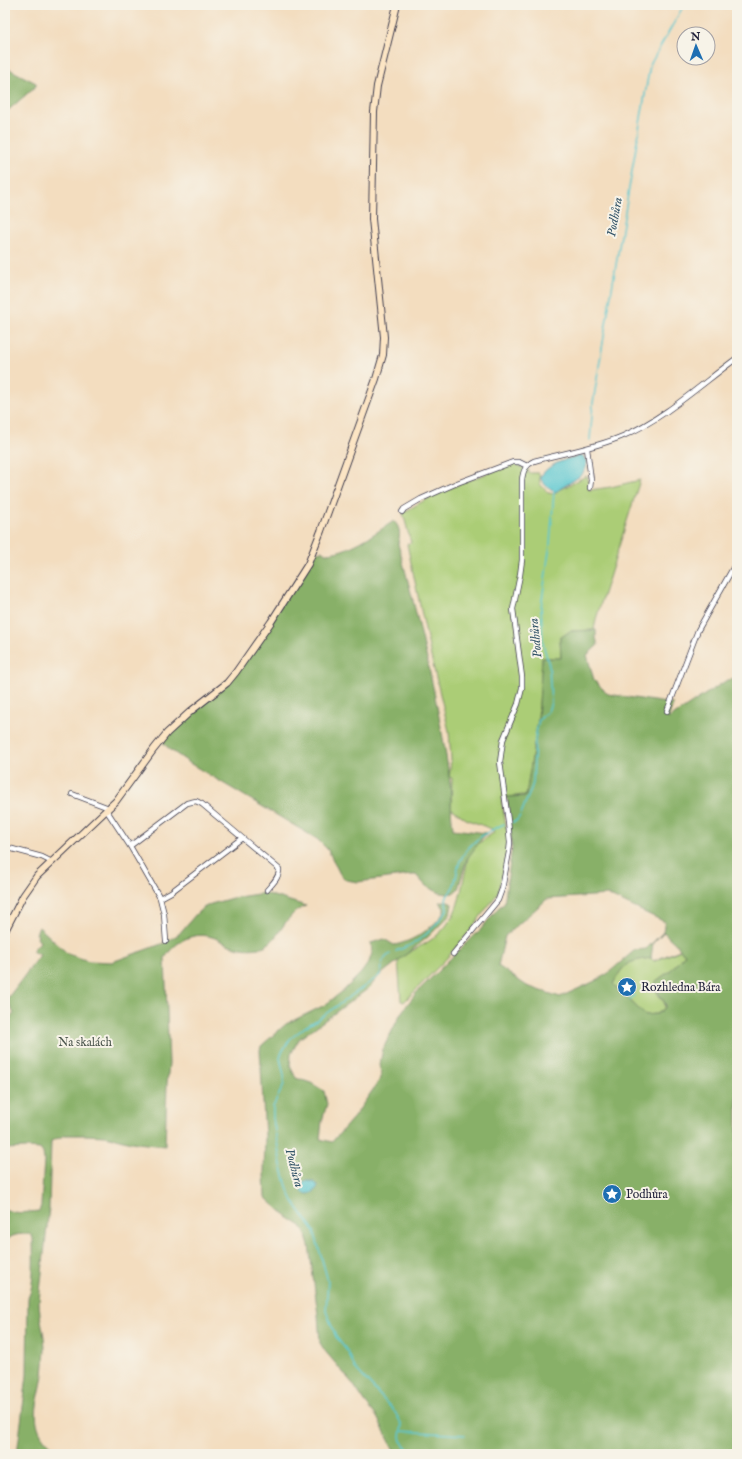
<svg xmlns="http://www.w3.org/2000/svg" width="742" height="1459" viewBox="0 0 742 1459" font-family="'IM FELL English',serif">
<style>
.green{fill:#abcd76;stroke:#667858}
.forest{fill:#88b067;stroke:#556951;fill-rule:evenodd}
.water{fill:#5ac7d0;stroke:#3e7486}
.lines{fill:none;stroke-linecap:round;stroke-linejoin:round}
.stream{stroke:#5ac7d0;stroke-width:1.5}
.street-casing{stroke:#413e4f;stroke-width:6}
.secondary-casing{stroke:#413e4f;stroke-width:8}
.street{stroke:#fff;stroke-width:4.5}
.secondary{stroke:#fce5c4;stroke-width:6}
.labels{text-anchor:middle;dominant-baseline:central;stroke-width:4;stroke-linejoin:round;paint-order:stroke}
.poi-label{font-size:12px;fill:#22223b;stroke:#f7f3e8;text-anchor:start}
.park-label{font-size:12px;fill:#4b554d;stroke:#f7f3e8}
.water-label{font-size:13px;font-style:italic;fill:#335468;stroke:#f7f3e8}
</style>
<rect width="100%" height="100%" fill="#f7f3e8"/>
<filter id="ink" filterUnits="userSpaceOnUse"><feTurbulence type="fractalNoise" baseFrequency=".025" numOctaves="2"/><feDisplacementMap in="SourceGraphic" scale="8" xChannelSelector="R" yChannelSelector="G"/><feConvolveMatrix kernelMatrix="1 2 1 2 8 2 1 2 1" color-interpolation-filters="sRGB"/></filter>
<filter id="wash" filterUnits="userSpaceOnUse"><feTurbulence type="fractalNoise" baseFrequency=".012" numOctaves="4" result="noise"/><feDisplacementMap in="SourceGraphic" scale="16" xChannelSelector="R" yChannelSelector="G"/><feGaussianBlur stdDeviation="0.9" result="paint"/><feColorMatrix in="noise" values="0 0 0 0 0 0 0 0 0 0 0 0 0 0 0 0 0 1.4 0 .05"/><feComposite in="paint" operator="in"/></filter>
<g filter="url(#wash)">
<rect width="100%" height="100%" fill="#f3ddbf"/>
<path class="green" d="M514 464 529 470 528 473H539L540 484 548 493 555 494 556 490C566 488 576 481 586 476L588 477 589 490 611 487 640 480 596 619 594 630 570 631 560 638 561 658H542L538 719 526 796 522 795 501 798 509 842 498 893 466 936 447 958 404 1002 401 1001 398 959C415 948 434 942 446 926 460 909 461 889 466 868 467 864 467 858 470 853 475 845 485 839 493 833L494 830 466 819 451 808 452 778H449L451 760 449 731 431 657 407 544 411 543 403 513C437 491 476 477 514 464Z
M680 950 685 954 671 970 655 982C656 985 656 989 657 992 660 999 667 1001 664 1009L657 1014 645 1015 613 984C625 962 626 962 651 958L654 961Z"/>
<path class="forest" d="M5 67 36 83V86L5 113Z
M394 521C401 529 400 534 398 544 419 620 437 697 449 774 452 792 450 810 453 829L486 833 467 859 458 889 453 893 447 894 440 893 426 886 416 875H411L358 882 346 880 340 874 328 850 317 839 191 764 172 751 164 744V739L240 668 312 556 317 552 322 551 324 553C347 554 375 533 394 521Z
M596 630V638L598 645 587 655 594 680 608 694 673 704 668 719 727 680 737 679V1454H396L377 1417 365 1402 353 1384 325 1351 320 1343 318 1315 309 1245 305 1232 301 1226 287 1217 265 1197 264 1173 265 1137 260 1050 261 1046 286 1024 325 1005 343 991 361 973 369 962 372 953 371 943 384 939 394 945C412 942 434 928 444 912V908L439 902H448L452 904 450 915 428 937 379 976 369 988 299 1039 291 1054 290 1066 296 1078 311 1083 324 1091 327 1104 322 1121 320 1139 332 1142 354 1117 381 1078 380 1063 383 1049 401 1013 416 993 475 934H477L499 907 504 904 512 848 507 797 526 796 538 719 542 658H561L560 638 570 631ZM608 895 665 922 663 932 646 949 635 950 607 974 593 982 560 997 527 986 498 966 505 936 547 899ZM664 932C668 938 678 944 680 950L654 961 651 958 653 943ZM680 950 685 954 671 970 655 982 656 989 666 1005 664 1009 657 1014 645 1015 613 984C625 962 627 962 651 958L654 961Z
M264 893 306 906C301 908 295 911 291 916 280 927 276 944 259 948 246 950 235 948 223 942 219 940 216 938 212 937 192 931 175 942 165 958L169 1063 167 1084 165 1146 137 1143 105 1136 86 1135H66L51 1141 49 1208 39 1301C39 1318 45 1333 45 1350 44 1360 44 1371 42 1381 39 1398 32 1415 40 1432 44 1441 54 1448 61 1454H17L27 1375 28 1298C35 1285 33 1254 33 1238L30 1234C19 1234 9 1234 5 1244V1209C16 1215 27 1212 39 1211L41 1206 44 1160 43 1153 40 1149 26 1148 5 1149V1021L14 1014 7 999 40 955 32 951 40 942 37 938 38 935 36 934 39 927 68 954 89 961 112 962 164 943 179 934 196 914 203 908 211 904 232 898Z"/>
<path class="water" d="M582 455C597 471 571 481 560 489L556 492C549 488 543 485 540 477 549 463 567 459 582 455Z
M304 1181C310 1181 315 1181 318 1186 314 1195 304 1197 299 1188L300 1185Z"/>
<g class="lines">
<path class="stream" d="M590 440 593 403 609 306 650 65 684 5
M512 822 516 821 520 816 530 792 533 783 535 739 538 723 539 720 548 711 551 703 549 665 543 644 541 607 550 544 554 491
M396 951C420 943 433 930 447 910 444 893 449 897 454 885 457 877 457 868 460 861 469 842 486 832 504 824
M390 954C375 965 386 966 379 976L317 1020 305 1027 290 1039 282 1052 280 1058 284 1075V1084L273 1107V1119L281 1165 288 1190 293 1201 314 1231 328 1281 326 1311 336 1337 348 1352 355 1368 395 1412 402 1425 400 1436 401 1441 412 1454
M646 988 650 986
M630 1000 634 995
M401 1431 465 1435"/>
</g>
</g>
<g filter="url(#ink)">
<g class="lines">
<g class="street-casing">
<path id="street" d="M587 448 591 480 590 488
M402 512 404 509 421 499 457 483 513 462H519L527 466
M667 711 698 630 737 561
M72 794 109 808
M107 811 130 846 160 898 164 914 166 941
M130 846 187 803 196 801 202 804 279 869C280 877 272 884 267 890
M5 847 42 857 52 862
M160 898 171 892 242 838
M453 954 498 900 502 889 509 852 510 843 508 821 500 762 503 740 518 704 522 688V677L513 609 520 575 522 560V480C523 470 526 465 534 461 564 453 595 448 623 436 665 418 700 385 737 358"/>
</g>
<g class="secondary-casing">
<path id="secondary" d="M5 931 23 896 37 876 116 801 154 749 167 733 191 711 227 683 236 672 271 622 308 564 321 531 376 379 383 355 384 337 372 219 374 112 377 86 397 5"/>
</g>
<use href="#street" class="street"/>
<use href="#secondary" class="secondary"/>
</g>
</g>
<defs>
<g id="sight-disc" transform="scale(1)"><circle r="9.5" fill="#1f6fb2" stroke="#f7f3e8"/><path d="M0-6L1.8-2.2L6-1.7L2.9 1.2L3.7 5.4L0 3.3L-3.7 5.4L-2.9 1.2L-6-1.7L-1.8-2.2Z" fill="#fff"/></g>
</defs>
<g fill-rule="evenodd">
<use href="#sight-disc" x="627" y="987"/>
<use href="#sight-disc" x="612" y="1194"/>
</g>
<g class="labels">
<g class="poi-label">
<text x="641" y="987">Rozhledna Bára</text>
<text x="626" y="1194">Podhůra</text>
</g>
<g class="park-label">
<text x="85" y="1042">Na skalách</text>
</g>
<g class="water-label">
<text transform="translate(615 217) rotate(-80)">Podhůra</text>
<text transform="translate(536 638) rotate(-96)">Podhůra</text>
<text transform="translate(294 1168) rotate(75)">Podhůra</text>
</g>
</g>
<rect width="742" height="1459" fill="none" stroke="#f7f3e8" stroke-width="20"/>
<g transform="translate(696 46) rotate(358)"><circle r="19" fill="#f7f3e8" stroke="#a29fa3"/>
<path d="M0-3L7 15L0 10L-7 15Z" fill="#1f6fb2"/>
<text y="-6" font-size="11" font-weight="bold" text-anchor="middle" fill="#22223b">N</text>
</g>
</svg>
